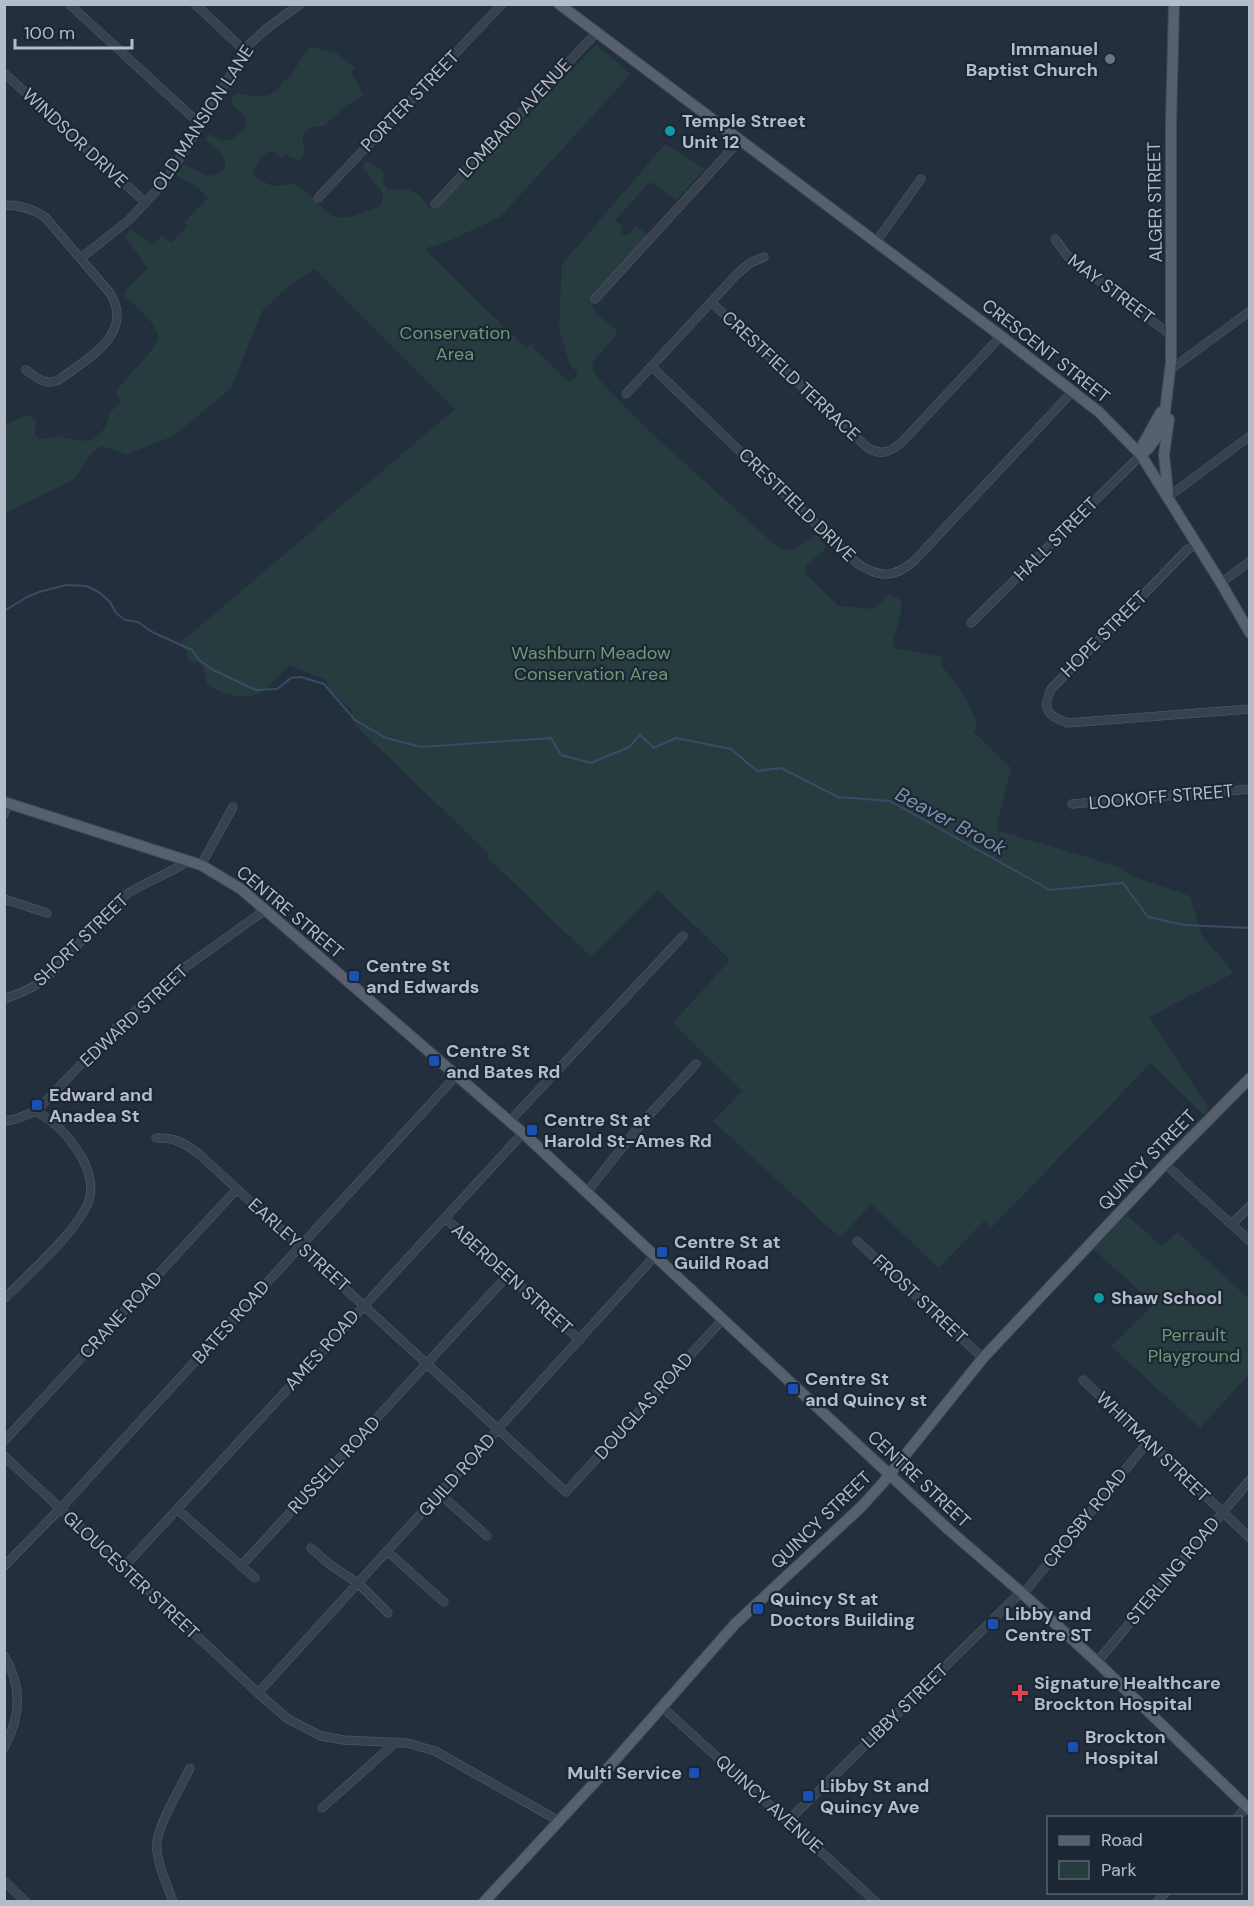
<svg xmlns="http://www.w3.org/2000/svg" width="1254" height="1906" viewBox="0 0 1254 1906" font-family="'DM Sans',sans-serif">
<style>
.green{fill:#263c3f}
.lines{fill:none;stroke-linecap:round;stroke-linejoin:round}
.stream{stroke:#394c67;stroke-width:2}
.minor-casing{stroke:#565f6c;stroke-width:9}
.major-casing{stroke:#414a57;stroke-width:12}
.minor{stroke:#38414e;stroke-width:8}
.major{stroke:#56606e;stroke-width:10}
.worship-dot{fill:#6b7280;stroke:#1d2633;stroke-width:2}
.culture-dot{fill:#0f9aa8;stroke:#1d2633;stroke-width:2}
.transit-dot{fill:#1a4fb4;stroke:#1d2633;stroke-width:2}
.health-dot{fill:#e0444e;stroke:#1d2633;stroke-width:2}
.labels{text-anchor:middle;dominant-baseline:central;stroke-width:4.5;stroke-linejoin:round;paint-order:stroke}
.poi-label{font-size:18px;font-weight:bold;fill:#b4bcc9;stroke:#1d2633;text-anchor:start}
.street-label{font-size:18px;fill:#b4bcc9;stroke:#1d2633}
.park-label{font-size:18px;fill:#6b9a76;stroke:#1d2633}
.water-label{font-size:20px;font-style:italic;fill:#7c92b1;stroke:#1d2633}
</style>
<rect width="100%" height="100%" fill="#242f3e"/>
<path class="green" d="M596 45 631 74 500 217 451 240 424 249 526 348 542 334 531 346 569 382 578 374 569 362 559 329 562 264 665 144 705 169 676 200 650 182 615 220 623 227 620 231 624 235H628L636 226 648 235 623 265 591 297 593 308 597 314 616 330 617 334 593 362 592 369 602 383 647 429 776 546C795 554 801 546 815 534L827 547 805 567V574L839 606 873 609 890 594 901 600V612L892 645 897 649 943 657 940 663 967 700 976 720 977 727 974 732 1011 768 996 830 1120 867 1134 877 1190 896 1201 934 1234 973 1149 1017 1209 1109 1204 1115 1151 1063 991 1228 984 1221 939 1268 871 1204 840 1238 713 1121 742 1091 673 1023 730 960 658 890 591 957 487 857 489 854 357 727 352 718V710L329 690 326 680 289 665C281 673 272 685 262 692 247 702 220 693 207 685L203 666 198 662H189L187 651 178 645 455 409 315 269 289 286 262 311 231 388 174 436 127 454 101 446C84 456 85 469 71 481L5 513 4 425 28 415 36 421 35 435 40 439 59 436 78 441 91 440 100 434 106 426 110 413 120 402 116 392C123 379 160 347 158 336 156 322 134 305 124 296L126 289 148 268 125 237 131 229 153 245 162 235 171 243 187 227 184 223 208 198 193 184 176 175 184 164 206 176C240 173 223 152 205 140L209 134C229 146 234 140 247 125L245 116 232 104V97L236 93C255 97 275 102 283 80H287C295 72 304 52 311 47L335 52 355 68 351 73 363 94 359 99 347 105 324 126 311 127 305 131 302 137 305 153 300 160 286 155 281 158 272 150 260 158 253 173 255 177 272 186 295 184 300 187 332 216C348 221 366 211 381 206L383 193 362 167 366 161 383 171 384 178 382 181 388 189 409 190 419 195 430 208 436 209Z
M1127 1215 1162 1247 1177 1232 1249 1299V1374L1200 1428 1111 1346 1154 1304 1093 1249Z"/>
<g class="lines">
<path class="stream" d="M4 611 27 597 39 592 66 585 87 586 100 593 110 602 116 613 125 620 138 622 152 632 192 650 199 660 213 670 256 690 277 689 291 678 301 677 324 684 355 720 386 738 421 747 551 738 561 755 591 763 629 747 640 735 654 748 676 738 731 749 757 771 781 768 838 797 890 801 1050 890 1123 883 1148 917 1184 925 1250 928"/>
<g class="minor-casing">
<path id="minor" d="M69 4 201 125
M195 4 245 51
M4 73 146 203
M318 198 502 4
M435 204 596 33
M4 205C20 205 32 208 45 217L110 293C135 334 88 358 60 379 47 387 37 378 26 370
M1055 239 1069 258 1172 336
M876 242 921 179
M81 258 129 220 167 179 249 45 266 29 300 4
M595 299 740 140
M711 302 868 448C882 456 891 452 903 441L1001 336
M652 367 858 564C880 578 894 578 914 561L1073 391
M1170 370 1250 311
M626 394 737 274 750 263 764 257
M1168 497 1250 436
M1198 545 1188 549 1051 689C1042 709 1047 716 1068 723L1250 709
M1221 583 1250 561
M971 623 1141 455
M1072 804 1250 789
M4 814 8 803
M201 865 233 807
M4 899 47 913
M4 999C19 994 34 988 46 978 74 954 94 921 123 897 143 882 168 875 188 861
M4 1121 16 1119 36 1111 116 1028 180 971 265 910
M510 1121 683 936
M156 1138C175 1137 184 1143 199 1154L566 1492 723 1319
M1165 1164 1250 1241
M587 1192 640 1125 696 1064
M445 1218 580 1340
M1232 1224 1250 1206
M857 1241 983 1358
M4 1299C28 1274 82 1228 90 1197 93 1182 87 1165 79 1153 66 1133 57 1124 36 1111
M1083 1380 1250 1538
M4 1441 237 1189
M4 1456 258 1693 288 1719 321 1736 344 1740 407 1743 435 1751 559 1821
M440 1494 487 1536
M177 1509 255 1578
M311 1548 329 1564 359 1584 388 1613
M388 1552 444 1602
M4 1566 61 1508 456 1076
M241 1566 508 1275
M123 1568 523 1133
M4 1656C23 1686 20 1718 4 1748
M1097 1662 1250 1480
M258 1693 655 1256
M661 1706 876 1902
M322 1808 396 1742
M1237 1818 1246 1807
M788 1821 1017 1596 1023 1594 1148 1442
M4 1881 26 1902
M173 1902C167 1884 155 1860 157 1842 159 1822 181 1787 190 1768
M1157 1902 1166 1892"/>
</g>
<g class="major-casing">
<path id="major" d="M559 4 1001 336 1099 412 1141 455 1221 583 1250 633
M1141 455 1148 449 1158 435 1164 420 1171 362V123L1174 4
M1141 455 1143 444 1161 412
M1168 493 1164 455 1169 419
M4 802 201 865 241 889 523 1133 949 1530 1023 1594 1097 1662 1250 1810
M484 1902 609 1767 735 1624 861 1507 882 1484 983 1358 1165 1164 1250 1078"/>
</g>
<use href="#minor" class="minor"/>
<use href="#major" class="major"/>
</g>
<circle class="worship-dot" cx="1110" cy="59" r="6"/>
<g class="culture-dot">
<circle cx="670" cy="131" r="6"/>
<circle cx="1099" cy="1298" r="6"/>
</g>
<g class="transit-dot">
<rect x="348" y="970" width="12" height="12" rx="3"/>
<rect x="428" y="1055" width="12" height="12" rx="3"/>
<rect x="31" y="1099" width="12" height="12" rx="3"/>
<rect x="526" y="1124" width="12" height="12" rx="3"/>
<rect x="656" y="1246" width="12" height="12" rx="3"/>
<rect x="787" y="1383" width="12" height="12" rx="3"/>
<rect x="752" y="1603" width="12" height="12" rx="3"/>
<rect x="987" y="1618" width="12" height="12" rx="3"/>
<rect x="1067" y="1741" width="12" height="12" rx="3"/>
<rect x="688" y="1767" width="12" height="12" rx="3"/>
<rect x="802" y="1790" width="12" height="12" rx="3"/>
</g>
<path class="health-dot" d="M1017 1684h6v6h6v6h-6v6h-6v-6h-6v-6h6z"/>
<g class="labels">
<g class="poi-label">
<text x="1098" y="49" text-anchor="end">Immanuel<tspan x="1098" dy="21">Baptist Church</tspan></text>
<text x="682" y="121">Temple Street<tspan x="682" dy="21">Unit 12</tspan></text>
<text x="366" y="966">Centre St<tspan x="366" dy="21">and Edwards</tspan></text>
<text x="446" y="1051">Centre St<tspan x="446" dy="21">and Bates Rd</tspan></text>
<text x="49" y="1095">Edward and<tspan x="49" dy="21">Anadea St</tspan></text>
<text x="544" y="1120">Centre St at<tspan x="544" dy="21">Harold St-Ames Rd</tspan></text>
<text x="674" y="1242">Centre St at<tspan x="674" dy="21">Guild Road</tspan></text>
<text x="1111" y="1298">Shaw School</text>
<text x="805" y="1379">Centre St<tspan x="805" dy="21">and Quincy st</tspan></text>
<text x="770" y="1599">Quincy St at<tspan x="770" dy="21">Doctors Building</tspan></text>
<text x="1005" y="1614">Libby and<tspan x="1005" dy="21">Centre ST</tspan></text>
<text x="1034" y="1683">Signature Healthcare<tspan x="1034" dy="21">Brockton Hospital</tspan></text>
<text x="1085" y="1737">Brockton<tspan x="1085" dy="21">Hospital</tspan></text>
<text x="682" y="1773" text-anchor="end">Multi Service</text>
<text x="820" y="1786">Libby St and<tspan x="820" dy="21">Quincy Ave</tspan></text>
</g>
<g class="street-label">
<text transform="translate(410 101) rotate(-46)">PORTER STREET</text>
<text transform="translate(203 118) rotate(-57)">OLD MANSION LANE</text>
<text transform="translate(515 118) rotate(-47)">LOMBARD AVENUE</text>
<text transform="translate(75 138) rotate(43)">WINDSOR DRIVE</text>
<text transform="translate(1155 202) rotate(-91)">ALGER STREET</text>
<text transform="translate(1111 289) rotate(37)">MAY STREET</text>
<text transform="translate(1046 351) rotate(38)">CRESCENT STREET</text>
<text transform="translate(791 376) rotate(43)">CRESTFIELD TERRACE</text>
<text transform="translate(797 505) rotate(44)">CRESTFIELD DRIVE</text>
<text transform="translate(1056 539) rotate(-45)">HALL STREET</text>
<text transform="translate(1104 634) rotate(-45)">HOPE STREET</text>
<text transform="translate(1161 797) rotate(-5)">LOOKOFF STREET</text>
<text transform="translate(290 912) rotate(40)">CENTRE STREET</text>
<text transform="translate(81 940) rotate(-44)">SHORT STREET</text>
<text transform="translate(134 1016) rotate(-43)">EDWARD STREET</text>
<text transform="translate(1147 1160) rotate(-46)">QUINCY STREET</text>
<text transform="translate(299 1245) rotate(42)">EARLEY STREET</text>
<text transform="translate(512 1279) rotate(42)">ABERDEEN STREET</text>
<text transform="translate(920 1299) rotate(43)">FROST STREET</text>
<text transform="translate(121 1315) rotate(-47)">CRANE ROAD</text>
<text transform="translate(231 1322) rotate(-48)">BATES ROAD</text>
<text transform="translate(322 1350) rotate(-48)">AMES ROAD</text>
<text transform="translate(644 1406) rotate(-48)">DOUGLAS ROAD</text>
<text transform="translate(1153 1447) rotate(44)">WHITMAN STREET</text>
<text transform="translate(334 1465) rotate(-47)">RUSSELL ROAD</text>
<text transform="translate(457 1475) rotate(-48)">GUILD ROAD</text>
<text transform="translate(919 1479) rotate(43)">CENTRE STREET</text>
<text transform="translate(1085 1518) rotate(-51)">CROSBY ROAD</text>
<text transform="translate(821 1520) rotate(-44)">QUINCY STREET</text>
<text transform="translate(1173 1571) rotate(-50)">STERLING ROAD</text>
<text transform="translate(131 1575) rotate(43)">GLOUCESTER STREET</text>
<text transform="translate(905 1706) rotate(-44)">LIBBY STREET</text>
<text transform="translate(769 1804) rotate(42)">QUINCY AVENUE</text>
</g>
<g class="park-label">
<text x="455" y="333">Conservation<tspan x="455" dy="21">Area</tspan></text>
<text x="591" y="653">Washburn Meadow<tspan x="591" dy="21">Conservation Area</tspan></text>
<text x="1194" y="1335">Perrault<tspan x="1194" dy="21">Playground</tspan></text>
</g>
<g class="water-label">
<text transform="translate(951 821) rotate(28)">Beaver Brook</text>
</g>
</g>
<rect width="1254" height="1906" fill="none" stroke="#b4bcc9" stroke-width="12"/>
<rect x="1047" y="1816" width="195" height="78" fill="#1d2633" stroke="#59626f" stroke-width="1.5"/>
<rect x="1059" y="1836" width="30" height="9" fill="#56606e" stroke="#59626f" stroke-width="1.5"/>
<text x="1101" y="1846" font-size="18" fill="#b4bcc9">Road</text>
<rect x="1059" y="1861" width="30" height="18" fill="#263c3f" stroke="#59626f" stroke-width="1.5"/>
<text x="1101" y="1876" font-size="18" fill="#b4bcc9">Park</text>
<path d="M15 39v9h117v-9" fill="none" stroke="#b4bcc9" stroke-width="3"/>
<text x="24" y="39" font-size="18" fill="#b4bcc9" stroke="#1d2633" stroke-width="4.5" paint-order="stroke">100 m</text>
</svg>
